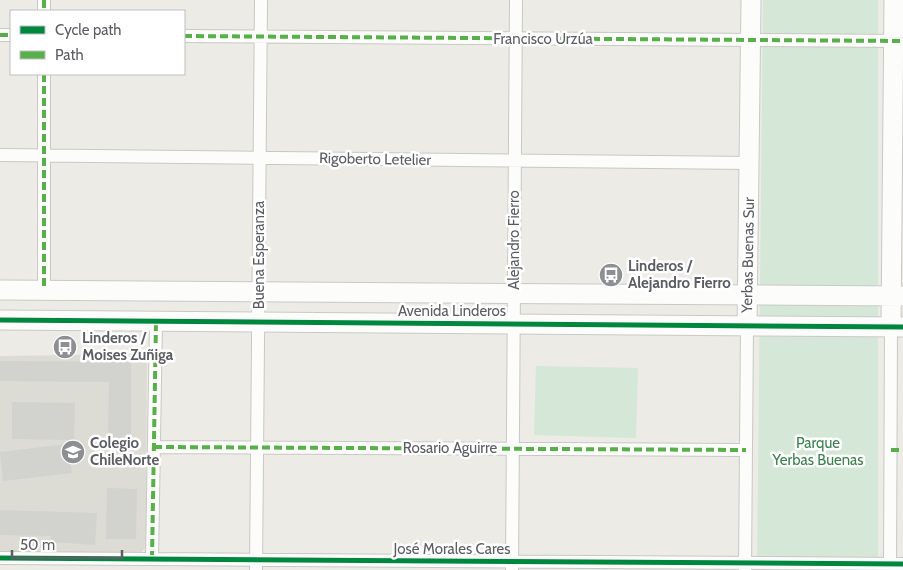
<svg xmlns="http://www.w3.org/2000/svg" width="903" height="570" viewBox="0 0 903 570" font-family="Cabin,sans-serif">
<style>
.education{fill:#dcdbd4}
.green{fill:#d5e7d6}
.building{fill:#d2d2cf}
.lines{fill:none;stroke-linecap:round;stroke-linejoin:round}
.street-casing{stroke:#c8c8c6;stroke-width:14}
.secondary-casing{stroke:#c9c9c8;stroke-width:21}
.street{stroke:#fcfcfb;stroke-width:12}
.secondary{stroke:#fcfcfb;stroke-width:19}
.quiet{stroke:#58b04a;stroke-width:4;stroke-dasharray:8 4;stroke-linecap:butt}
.cycleway-casing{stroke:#fff;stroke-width:8}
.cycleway{stroke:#00873e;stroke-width:5}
.labels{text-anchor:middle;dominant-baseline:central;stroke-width:5;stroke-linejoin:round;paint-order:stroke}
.street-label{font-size:15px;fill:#5c5e64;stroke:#fff}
.poi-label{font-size:15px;font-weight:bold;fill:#5c5e64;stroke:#fff;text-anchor:start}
.park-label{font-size:15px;fill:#3b844d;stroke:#fff}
</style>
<rect width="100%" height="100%" fill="#ecebe6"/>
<path class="education" d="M147 354 146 548 136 556 0 554V356Z"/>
<path class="green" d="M763 0H878V570H757Z
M536 366 638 368 636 438 534 435Z"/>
<path class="building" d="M0 361 131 362V447L108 446V440H113V433H108L109 382 0 381Z
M12 402 75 403 74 440 12 439Z
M68 444 72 473 3 481 0 452Z
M107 488 137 489 136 539H106Z
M0 510 97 513 95 545 51 542V536L0 535Z"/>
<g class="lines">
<g class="street-casing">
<path id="street" d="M44 0V11
M0 35H11
M184 36 903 41
M44 74V290
M0 155 749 163
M154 447 746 450
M0 558 903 564
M152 559 156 321
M256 570 261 0
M512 570 516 0
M745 570 747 326
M890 570 891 327"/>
</g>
<g class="secondary-casing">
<path id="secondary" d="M0 290 903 296
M0 320 903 327
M747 326 751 0
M891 327 894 0"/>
</g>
<use href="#street" class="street"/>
<use href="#secondary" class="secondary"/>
<path class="quiet" d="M44 0V11
M0 35H11
M184 36 903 41
M44 74V290
M154 447 746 450
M891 450H903
M152 559 156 321"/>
<g class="cycleway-casing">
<path id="cycleway" d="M0 320 903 327
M0 558 903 564"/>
</g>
<use href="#cycleway" class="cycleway"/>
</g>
<defs>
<g id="bus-disc" transform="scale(1.25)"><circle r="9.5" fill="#8e8f92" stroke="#fff"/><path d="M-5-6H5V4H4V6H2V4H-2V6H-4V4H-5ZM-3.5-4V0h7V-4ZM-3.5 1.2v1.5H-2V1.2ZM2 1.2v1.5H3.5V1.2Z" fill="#fff"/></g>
<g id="school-disc" transform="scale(1.25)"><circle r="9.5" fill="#8e8f92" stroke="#fff"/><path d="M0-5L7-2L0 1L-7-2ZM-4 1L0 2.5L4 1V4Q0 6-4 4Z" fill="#fff"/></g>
</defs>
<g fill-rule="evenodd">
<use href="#bus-disc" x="611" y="275"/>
<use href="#bus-disc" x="65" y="347"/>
<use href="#school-disc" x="73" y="452"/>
</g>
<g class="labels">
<g class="street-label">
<text x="543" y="39">Francisco Urzúa</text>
<text transform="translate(375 159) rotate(1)">Rigoberto Letelier</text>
<text transform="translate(514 240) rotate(-90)">Alejandro Fierro</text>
<text transform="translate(259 255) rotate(-90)">Buena Esperanza</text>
<text transform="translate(748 255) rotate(-89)">Yerbas Buenas Sur</text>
<text x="452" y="311">Avenida Linderos</text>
<text x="450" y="448">Rosario Aguirre</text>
<text x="452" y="549">José Morales Cares</text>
</g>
<g class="poi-label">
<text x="628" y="266">Linderos /<tspan x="628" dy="17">Alejandro Fierro</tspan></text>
<text x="82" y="338">Linderos /<tspan x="82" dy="17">Moises Zuñiga</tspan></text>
<text x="90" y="443">Colegio<tspan x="90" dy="17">ChileNorte</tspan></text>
</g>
<g class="park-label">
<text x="818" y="443">Parque<tspan x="818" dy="17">Yerbas Buenas</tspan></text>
</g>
</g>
<rect x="10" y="10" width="175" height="65" fill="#ffffff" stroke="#bebfc1"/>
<rect x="20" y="26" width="25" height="8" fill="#00873e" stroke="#bebfc1"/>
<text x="55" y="35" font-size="15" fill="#5c5e64">Cycle path</text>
<rect x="20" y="51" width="25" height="8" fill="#58b04a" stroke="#bebfc1"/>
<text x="55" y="60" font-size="15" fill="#5c5e64">Path</text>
<path d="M12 550v8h110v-8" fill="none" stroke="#5c5e64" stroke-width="2.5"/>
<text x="20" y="550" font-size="15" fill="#5c5e64" stroke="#ffffff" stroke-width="4" paint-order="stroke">50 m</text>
</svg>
